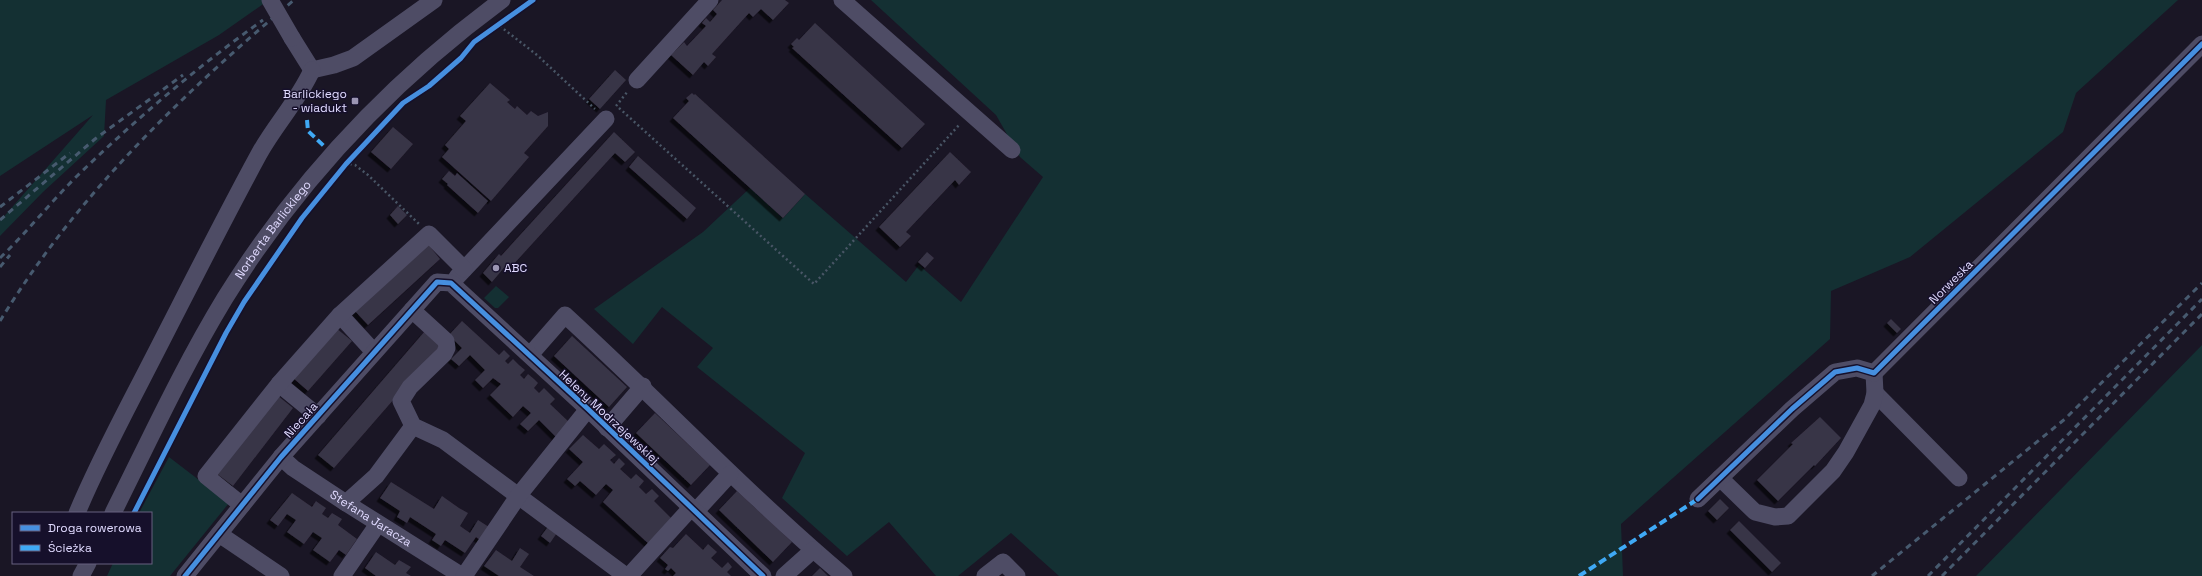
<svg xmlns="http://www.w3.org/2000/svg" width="2202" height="576" viewBox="0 0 2202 576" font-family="'Space Grotesk',sans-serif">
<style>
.green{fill:#143033}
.building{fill:#393446;filter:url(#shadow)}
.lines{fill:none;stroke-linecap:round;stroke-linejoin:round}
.path{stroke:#495666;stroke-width:2.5;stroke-dasharray:2 3;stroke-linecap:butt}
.minor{stroke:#4e4c65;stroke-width:17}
.rail{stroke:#475a6f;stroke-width:3;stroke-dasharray:6 5;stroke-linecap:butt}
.minor-bridge{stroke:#4e4c65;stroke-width:17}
.quiet{stroke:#3fa9f5;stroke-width:4;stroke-dasharray:8 4;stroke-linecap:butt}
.cycleway-casing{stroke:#16102b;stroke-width:8}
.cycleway{stroke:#468fdf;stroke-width:5}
.poi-dot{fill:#9b95b3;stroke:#16102b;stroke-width:1.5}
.labels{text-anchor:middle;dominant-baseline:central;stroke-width:3;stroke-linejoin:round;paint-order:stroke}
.poi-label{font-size:12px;fill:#e0daff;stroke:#16102b;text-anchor:end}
.street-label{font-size:12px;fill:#e0daff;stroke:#16102b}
</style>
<defs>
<filter id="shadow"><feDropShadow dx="-3.5" dy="3.5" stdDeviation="0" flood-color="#0009"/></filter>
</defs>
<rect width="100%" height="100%" fill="#1a1625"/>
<path class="green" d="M0 0H269L219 35 106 100 104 136 43 192 0 236V221L93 115 0 176Z
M871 0H2178L2076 93 2063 132 1910 257 1831 291 1830 339 1621 524 1623 576H1059L1011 533 958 576H936L889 522 847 556 782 498 805 453 697 367 713 348 662 307 633 344 594 309 703 232 750 188 783 218 805 194 906 282 919 265 961 302 1043 177 1020 157 996 115Z
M496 286 509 297 498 308H495L484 298Z
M2202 345V576H1976Z
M169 457 229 503 170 576H107L113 563H151V513H139Z"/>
<path class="building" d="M722 0H785L789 3 773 20 761 9 753 17 749 13 712 54 716 57 708 66 704 62 693 75 671 55 684 42 687 46 706 26 702 23 706 18 710 22 717 14 713 10Z
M815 23 925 124 902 148 792 48 794 47 791 44 797 38 799 40Z
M615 70 626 80 600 109 589 99Z
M490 83 510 100 507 102 515 109 517 106 527 115 531 111 538 116 548 112V126L524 153 529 157 491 201 442 157 449 149 445 145 466 121 460 116Z
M692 93 694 95 695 94 805 194 783 218 673 118 689 101 686 98Z
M393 127 413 144 391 169 371 152Z
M614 132 635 152 625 162 615 153 512 266 508 263 492 282 483 273 499 254 501 256Z
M950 152 971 172 959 185 955 180 906 232 911 236 900 247 879 227Z
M638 156 696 208 687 219 629 167Z
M449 171 455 176 457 173 488 201 478 213 447 185 448 184 442 179Z
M398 206 407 215 398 224 390 215Z
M427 243 440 259 368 325 354 310Z
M927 252 934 258 925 268 918 262Z
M1891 319 1901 329 1897 333 1887 323Z
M462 321 499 355 504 350 510 356 505 361 508 364 513 359 519 365 525 370 520 375 524 379 528 374 534 379 538 383 534 388 539 393 544 388 555 399 550 404 570 423 556 437 539 420 528 431 520 424 531 413 523 406 513 417 490 395 501 384 493 378 483 388 475 380 485 370 470 355 459 366 451 359 462 348 449 335Z
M336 328 352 341 308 391 292 377Z
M425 331 441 345 334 468 318 455Z
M572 336 627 387 609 407 554 356Z
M277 395 293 408 233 486 216 473Z
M655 413 710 465 691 485 636 433Z
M1820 417 1841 438 1815 466 1814 465 1778 501 1757 480 1793 444 1791 443Z
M583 435 599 449 604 444 616 455 610 460 614 464 619 458 625 464 620 469 631 479 636 474 644 481 639 487 646 494 652 489 659 496 654 501 671 518 650 545 603 502 613 490 606 484 596 495 580 481 575 486 567 479 583 462 569 449Z
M391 482 434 509 442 496 459 508 468 513 460 526 470 533 478 520 489 527 480 540 476 537 465 553 445 540 441 546 432 540 436 534 410 517 407 523 397 517 400 511 380 498Z
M737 491 792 542 773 562 719 510Z
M292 493 312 507 316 501 320 504 326 508 322 514 328 518 332 513 342 519 338 525 357 539 346 555 339 550 330 562 313 550 322 538 313 532 304 544 287 532 296 520 287 514 278 526 270 520Z
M1720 499 1729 508 1717 520 1708 511Z
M1739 521 1781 563 1772 572 1730 530Z
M550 524 559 530 550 543 541 536Z
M686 534 703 550 708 544 717 552 711 558 722 568 728 562 732 567 727 572 731 576H673L676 573 671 568 668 571 665 569 668 565 660 558 670 547 673 548Z
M520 548 529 554 520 567 534 576H499L484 566 496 550 512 561Z
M376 552 395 565 399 560 411 567 406 573 411 576H376L365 568Z
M820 568 828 576H812Z"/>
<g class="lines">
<path class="path" d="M496 23 537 55 595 109
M616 106 628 91
M619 108 814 284 960 124
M345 163 355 165 368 175 419 224"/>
<g class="minor">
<path d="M842 0 1012 150"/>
<path d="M292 38 312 70"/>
<path d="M312 70 334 65 353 58 434 0"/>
<path d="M637 80 710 0"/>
<path d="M457 277 606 119"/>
<path d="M412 310 446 341 447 348 444 354 410 387 401 401 413 426 443 440 626 576"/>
<path d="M340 315 374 352"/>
<path d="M530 355 565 315C659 401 747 494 844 576"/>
<path d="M279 384 318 416"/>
<path d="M1875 393 1959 478"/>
<path d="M607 428 643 386"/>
<path id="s1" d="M281 457 293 468 346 503 462 576"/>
<path d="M1720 478 1755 512 1775 517 1788 516 1833 471 1846 452 1872 405 1875 393 1874 373"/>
<path d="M1698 499 1792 409 1835 372 1857 368 1874 373 2202 44"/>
<path d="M346 503 376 476 413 426"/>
<path d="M242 505 206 476 279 384 340 315 429 234 464 269"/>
<path d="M695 512 730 474"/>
<path d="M77 513C99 460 127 409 153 358 188 290 222 222 259 154 275 125 298 101 312 70"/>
<path id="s2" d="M113 513C149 441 183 367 225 298 297 182 392 81 502 0"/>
<path d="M219 534 281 576"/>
<path d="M81 576 88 563"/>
<path d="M185 576 281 457 437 282 451 283 588 409 763 576"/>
<path d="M342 576 378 524"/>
<path d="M464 576 519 495 588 409"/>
<path d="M629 576 691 508"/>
<path d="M784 576 813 550"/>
<path d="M985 576 1003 562 1017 576"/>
</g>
<path class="rail" d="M0 207 70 153
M0 220 95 139 183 75
M0 258C27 232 50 203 77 176 135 120 197 67 263 20
M0 267 10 255
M0 321C77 195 182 94 294 0
M1872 576 2065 419 2202 283
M1928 576 2202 299
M1942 576 2202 314"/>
<path class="minor-bridge" d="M270 0 292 38"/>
<path class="quiet" d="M307 120 308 131 325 147
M1579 576 1698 499"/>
<g class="cycleway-casing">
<path id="cycleway" d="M1698 499 1792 409 1835 372 1857 368 1874 373 2202 44
M134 513 226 333 244 302 302 218 346 164 403 103 429 86 461 58 474 42 533 0
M185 576 281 457 437 282 451 283 588 409 763 576"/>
</g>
<use href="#cycleway" class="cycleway"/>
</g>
<g class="poi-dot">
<rect x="351" y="97" width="8" height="8" rx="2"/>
<circle cx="496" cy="268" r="4"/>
</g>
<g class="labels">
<g class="poi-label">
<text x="347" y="94">Barlickiego<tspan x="347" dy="14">- wiadukt</tspan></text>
<text x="504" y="268" text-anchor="start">ABC</text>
</g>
<g class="street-label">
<text stroke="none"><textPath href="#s2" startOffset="326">Norberta Barlickiego</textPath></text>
<text transform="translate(1951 282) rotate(-45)">Norweska</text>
<text transform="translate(609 417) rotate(43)">Heleny Modrzejewskiej</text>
<text transform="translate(301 420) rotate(-48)">Niecała</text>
<text stroke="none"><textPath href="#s1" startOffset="109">Stefana Jaracza</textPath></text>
</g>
</g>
<rect x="12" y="512" width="140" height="52" fill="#16102b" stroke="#676180"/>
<rect x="20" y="525" width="20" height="6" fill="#468fdf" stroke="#676180"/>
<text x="48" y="532" font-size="12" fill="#e0daff">Droga rowerowa</text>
<rect x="20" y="545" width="20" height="6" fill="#3fa9f5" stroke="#676180"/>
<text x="48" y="552" font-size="12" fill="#e0daff">Ścieżka</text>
</svg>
